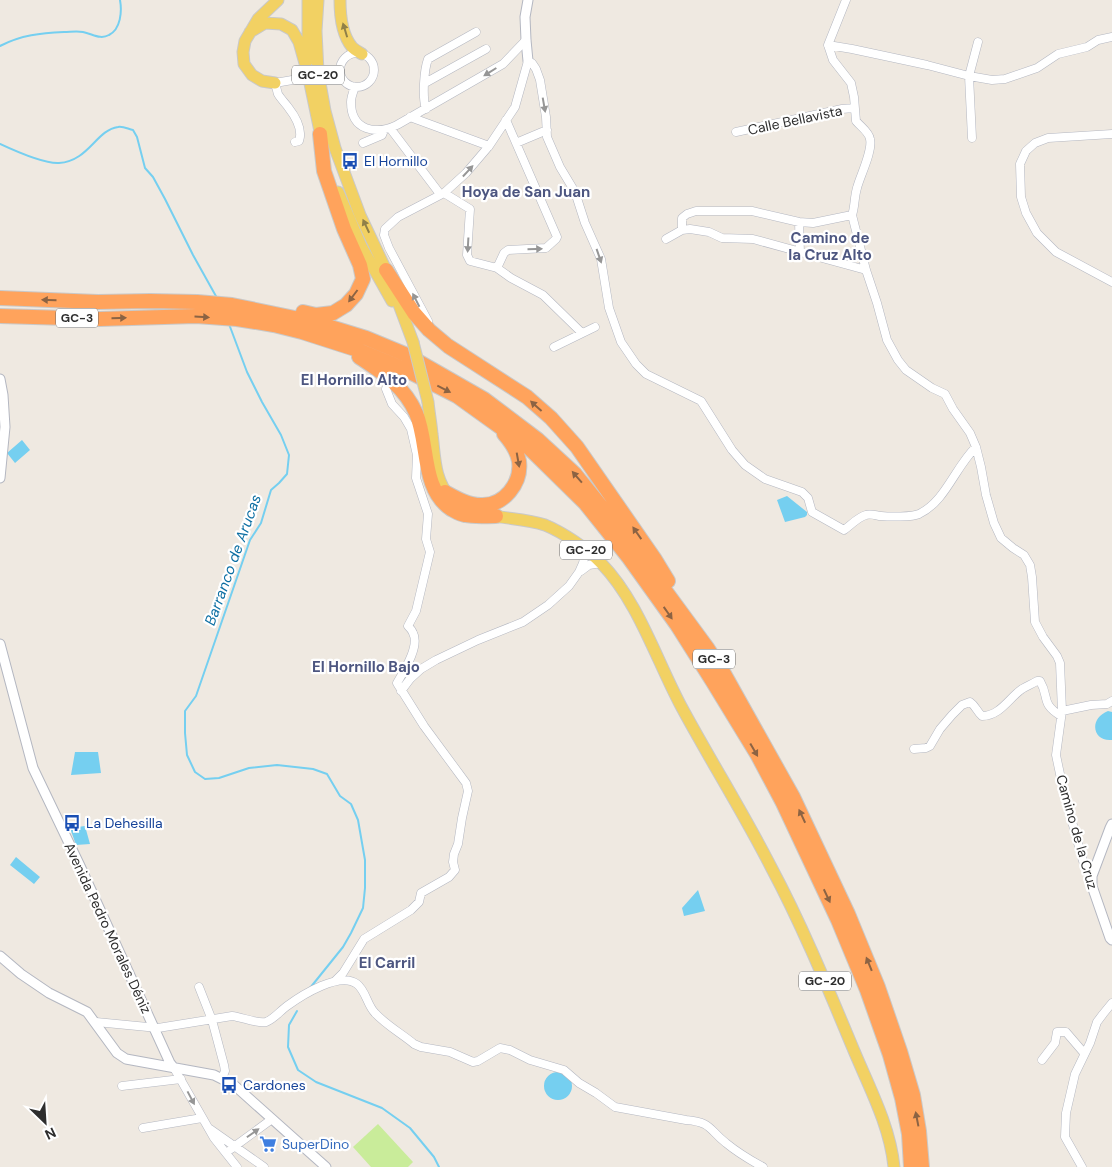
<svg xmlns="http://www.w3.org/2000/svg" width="1112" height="1167" viewBox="0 0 1112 1167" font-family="'DM Sans',sans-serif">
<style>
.pitch{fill:#c9ec9a}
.water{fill:#75cff0}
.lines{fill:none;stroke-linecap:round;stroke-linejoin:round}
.stream{stroke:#75cff0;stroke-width:2}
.minor-casing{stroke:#b4b7c1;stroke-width:9}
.tertiary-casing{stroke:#b4b7c1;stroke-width:11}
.primary-casing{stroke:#c9c9c9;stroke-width:13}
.motorway-casing{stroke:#c9c9c9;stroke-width:16}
.minor{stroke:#fff;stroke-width:8}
.tertiary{stroke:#fff;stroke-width:9}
.primary{stroke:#f2d163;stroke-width:11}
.motorway{stroke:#ffa35c;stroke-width:14}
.minor-bridge-casing{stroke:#b4b7c1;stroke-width:9;stroke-linecap:butt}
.primary-bridge-casing{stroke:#c9c9c9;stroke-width:13;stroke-linecap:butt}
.minor-bridge{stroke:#fff;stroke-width:8}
.primary-bridge{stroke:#f2d163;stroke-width:11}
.oneway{fill:#908048}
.oneway2{fill:#969696}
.oneway3{fill:#8c6343}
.labels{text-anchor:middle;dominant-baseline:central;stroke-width:4.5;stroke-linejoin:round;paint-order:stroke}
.shield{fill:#fff;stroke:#6d6d6d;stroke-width:1}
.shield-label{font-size:12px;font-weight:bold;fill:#2e2e2e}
.street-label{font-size:14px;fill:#2e2e2e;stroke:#fff}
.transit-label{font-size:14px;fill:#164399;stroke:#fff;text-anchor:start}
.shop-label{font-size:14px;fill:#366cbe;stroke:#fff;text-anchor:start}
.neighbourhood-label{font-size:15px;font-weight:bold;fill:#4d5680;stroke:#fff}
.water-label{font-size:15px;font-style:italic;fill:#0d6fa3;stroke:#fff}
</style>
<rect width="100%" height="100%" fill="#efe9e1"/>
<path class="pitch" d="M378 1124 413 1162 408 1167H371L353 1147Z"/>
<path class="water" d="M22 440 30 450 15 463 7 453Z
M787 496 807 512V515L805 517 785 522 777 500Z
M1108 711 1112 712V740C1093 742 1088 719 1108 711Z
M75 752H98L101 773 71 775Z
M85 826 90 844 76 845 70 828Z
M16 857 40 877 34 884 10 865Z
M698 890 705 911 684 916 682 908Z
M544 1086a14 14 0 1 1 28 0a14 14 0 1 1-28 0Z"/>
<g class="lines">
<path class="stream" d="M0 46C21 35 41 33 64 32 70 32 77 31 83 32 93 34 100 40 109 35 121 29 122 11 120 0
M0 144C15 151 43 164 59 163 89 161 96 130 118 127 123 126 128 129 133 130L137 137 145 168 153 177 165 199 193 255 217 298
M229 324 247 372 262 402 281 435 289 455 287 474 279 483 271 490 261 523 250 540 196 696 185 711V733L187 755 195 772 205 779 219 778 249 768 277 765 313 769 327 774 340 796 351 804 358 820 365 860V888L363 908 351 933 343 947 310 988
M297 1011 289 1025 288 1047 298 1070 316 1082 382 1108 410 1128 434 1157 439 1167"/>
<g class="minor-casing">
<path id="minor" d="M846 0 828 45 833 60 851 83 854 97 856 121C861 127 869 132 870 139 873 151 860 176 857 188 854 198 855 207 852 215L866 270 877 303 887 340 898 360 906 370 932 388 945 394 953 409 970 433 976 447 981 467 986 495 994 523 1001 538 1013 548 1024 555 1030 565 1032 577 1035 622 1043 637 1057 656 1060 663 1062 711 1056 755 1064 793 1083 861 1092 876
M828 45 852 49 927 65 969 76 992 80 1005 79 1037 68 1058 54 1087 47 1098 40 1112 37
M340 70a17 17 0 1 1 34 0a17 17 0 1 1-34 0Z
M425 83 486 49
M355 87C353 92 351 97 351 102 351 131 376 135 397 125L503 64 526 40
M426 109C422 97 424 70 428 59L476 32
M410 117 489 146
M390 128 440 194
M736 132 842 109 854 108
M1112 134 1048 138 1035 143 1026 151 1020 164 1021 197 1026 213 1037 233 1056 252 1112 282
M972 138 969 76 978 42
M295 142 299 141C303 130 295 116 288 107 285 103 281 99 278 94 277 91 276 86 275 83L298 79
M363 143 382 135 384 130
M516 143 547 130
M444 193 470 209 467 255 470 261 497 268 511 278 543 295 582 333
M799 222 800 253
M682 230V218L687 214 696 211H752L799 222 813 223 852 215
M666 239 682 230 690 229 709 232 722 238 753 239 866 270
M497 268 504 253 508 250 546 248 556 239 557 237 506 120
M428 321 389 248 384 235 385 229 398 217 444 193 466 173 489 146 515 107 528 61 532 63 536 69 540 80 546 117 547 137 560 167 575 192 585 223 601 259 609 308 621 342 636 364 646 374 701 401 732 450 745 465 765 479 802 492 808 498 812 512 844 530C851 525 858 517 866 515 871 513 877 516 881 516 890 517 912 517 919 514 946 501 955 467 976 447
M554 347 595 327
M581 571 589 565 601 563
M401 691 410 679 421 669 436 660 478 640 523 622 548 605 569 586 579 572 583 563 586 549
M1062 711 1091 705 1107 704 1112 701
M914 749 926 748 930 746 940 729 952 715 962 705 970 702C976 706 977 712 982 716 1000 716 1009 698 1022 689 1027 686 1032 684 1037 681H1040C1050 698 1040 703 1061 716
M336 980 343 973 364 939 411 910 419 902 421 893 449 877 455 870 453 862 454 854 458 844 462 818 468 791 466 783 424 726 397 683C404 671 420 646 413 633 412 630 410 628 408 626L416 611 430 552 426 539 428 514 416 478 417 455 411 429 404 417 392 404 386 389
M199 987 212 1020 224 1065 225 1071 222 1078
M96 1022 158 1028 232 1016C242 1017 257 1024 266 1022 274 1019 280 1011 287 1006 302 995 340 971 357 984 366 991 367 1005 375 1013 386 1025 402 1034 414 1044L421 1047 450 1052 473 1062 478 1061 500 1048 510 1050 530 1060 564 1070 579 1083 596 1093 615 1107 686 1120C712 1122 709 1130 726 1143 737 1152 750 1160 763 1167
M1042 1060 1055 1043 1057 1032H1066L1084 1053
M174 1068 214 1138 237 1167
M122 1086 181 1079
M143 1128 202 1118
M210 1129 264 1167
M231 1149 272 1119
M1082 1167 1065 1137 1066 1113 1075 1074 1090 1043 1097 1022 1103 1014 1112 1003"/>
</g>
<g class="tertiary-casing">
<path id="tertiary" d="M528 0 525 17 526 40 528 61
M0 379 3 395 5 427 0 478
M0 644 33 768 80 866 170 1063 174 1068
M1112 824 1110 828 1092 876V886L1110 938 1112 940
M0 956 21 974 49 993 87 1012 117 1053 126 1059 214 1075 234 1085 326 1167"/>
</g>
<g class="primary-casing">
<path id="primary" d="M308 0V60
M318 0 316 31 318 72 325 111 335 148 360 215 386 270 413 342
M340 0C340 14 342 35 352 47 355 50 359 52 362 54
M250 32 265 23 281 24 292 30 299 42 308 74 322 141
M275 83 262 81 252 75 244 64 243 52 245 41 258 19 278 0
M338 192 361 246 392 301
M428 402C429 412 431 423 432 434 435 456 434 481 451 498
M489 515C508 519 527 519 545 525 562 532 588 549 601 563 638 601 656 659 681 706 710 760 743 812 771 867 802 925 827 986 852 1046 868 1085 890 1125 894 1167"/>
</g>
<g class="motorway-casing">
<path id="motorway" d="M386 270 414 313 429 330 448 346 527 397 551 418 577 447 654 558 668 581
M0 298 98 302 150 301 197 302 232 305 314 322 366 338 407 355 484 399 537 439 575 474 625 536 708 649 723 672 793 797 848 914 878 987 900 1051 913 1095 919 1131 922 1167
M303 312 316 315 333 313 346 305 356 294 363 279 360 265 344 229 324 171 320 134
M0 316 100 319 196 316 237 319 274 325 302 332 358 350 404 369 457 396 528 447 585 503 629 558 677 625 713 682 757 754 783 803 838 920 867 990 890 1055 902 1098 909 1134 911 1167
M359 357C383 373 404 386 416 413 429 443 421 489 451 509 455 511 459 514 465 515 474 517 485 516 496 516
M445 492C456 498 468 505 481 505 504 506 522 483 519 461 517 450 511 442 504 434"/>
</g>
<use href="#minor" class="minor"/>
<use href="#tertiary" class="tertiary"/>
<use href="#primary" class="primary"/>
<use href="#motorway" class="motorway"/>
<g class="minor-bridge-casing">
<path id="minor-bridge" d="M298 79 329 75"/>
</g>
<g class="primary-bridge-casing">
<path id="primary-bridge" d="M413 342 428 402"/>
</g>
<use href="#minor-bridge" class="minor-bridge"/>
<use href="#primary-bridge" class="primary-bridge"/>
</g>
<defs><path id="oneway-solid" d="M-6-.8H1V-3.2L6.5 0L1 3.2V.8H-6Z" transform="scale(1.25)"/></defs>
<g class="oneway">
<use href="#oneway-solid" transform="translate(345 30) rotate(-107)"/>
<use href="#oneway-solid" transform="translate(366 226) rotate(-115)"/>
</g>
<g class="oneway2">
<use href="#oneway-solid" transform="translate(490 72) rotate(148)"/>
<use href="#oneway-solid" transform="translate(544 105) rotate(80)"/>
<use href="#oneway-solid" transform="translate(468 171) rotate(-47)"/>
<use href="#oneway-solid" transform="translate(468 245) rotate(93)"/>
<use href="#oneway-solid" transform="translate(535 249) rotate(-2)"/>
<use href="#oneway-solid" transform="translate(599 256) rotate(71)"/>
<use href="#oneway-solid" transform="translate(416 300) rotate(-117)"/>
<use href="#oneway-solid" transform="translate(191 1098) rotate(62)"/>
<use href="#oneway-solid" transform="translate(253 1133) rotate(-35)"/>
</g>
<g class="oneway3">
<use href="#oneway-solid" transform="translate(353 296) rotate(127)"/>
<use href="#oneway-solid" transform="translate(49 300) rotate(-178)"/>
<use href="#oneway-solid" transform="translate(202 317) rotate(3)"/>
<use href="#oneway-solid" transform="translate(119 318) rotate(-1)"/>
<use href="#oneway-solid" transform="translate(444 389) rotate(27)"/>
<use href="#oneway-solid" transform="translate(536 406) rotate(-138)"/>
<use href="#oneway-solid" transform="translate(518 460) rotate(80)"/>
<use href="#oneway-solid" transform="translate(577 477) rotate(-131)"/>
<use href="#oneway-solid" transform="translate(637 533) rotate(-125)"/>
<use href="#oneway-solid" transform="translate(668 613) rotate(55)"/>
<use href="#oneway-solid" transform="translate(754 750) rotate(60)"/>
<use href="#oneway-solid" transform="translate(802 816) rotate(-115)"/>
<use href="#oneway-solid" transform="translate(827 896) rotate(65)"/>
<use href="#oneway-solid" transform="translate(869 964) rotate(-112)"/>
<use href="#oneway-solid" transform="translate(917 1119) rotate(-101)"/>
</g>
<defs>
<g id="bus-bare" transform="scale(1.35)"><path d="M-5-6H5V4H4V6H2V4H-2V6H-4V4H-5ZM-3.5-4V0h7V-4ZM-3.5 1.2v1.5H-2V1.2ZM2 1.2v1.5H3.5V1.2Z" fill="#1a4fb4" stroke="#fff" stroke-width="2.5" paint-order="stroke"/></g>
<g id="supermarket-bare" transform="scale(1.35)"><path d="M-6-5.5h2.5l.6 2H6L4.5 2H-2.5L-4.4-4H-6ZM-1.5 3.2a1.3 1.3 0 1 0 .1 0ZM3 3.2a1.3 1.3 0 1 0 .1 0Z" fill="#3f7fe0" stroke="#fff" stroke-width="2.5" paint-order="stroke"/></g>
</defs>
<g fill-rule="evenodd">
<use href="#bus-bare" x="350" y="161"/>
<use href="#bus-bare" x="72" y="823"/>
<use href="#bus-bare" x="229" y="1085"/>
<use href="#supermarket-bare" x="268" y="1144"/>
</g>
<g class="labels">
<g class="shield">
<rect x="292" y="65.5" width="52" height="19" rx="4"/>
<rect x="56" y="308.5" width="42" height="19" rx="4"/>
<rect x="560" y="540.5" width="52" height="19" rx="4"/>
<rect x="693" y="649.5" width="42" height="19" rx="4"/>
<rect x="799" y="971.5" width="52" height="19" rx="4"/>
</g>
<g class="shield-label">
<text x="318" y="75">GC-20</text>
<text x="77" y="318">GC-3</text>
<text x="586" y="550">GC-20</text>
<text x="714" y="659">GC-3</text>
<text x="825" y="981">GC-20</text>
</g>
<g class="street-label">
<text transform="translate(795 120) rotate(-12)">Calle Bellavista</text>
<text transform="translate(1077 832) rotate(74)">Camino de la Cruz</text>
<text transform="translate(108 928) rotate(65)">Avenida Pedro Morales Déniz</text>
</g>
<g class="transit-label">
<text x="364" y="161">El Hornillo</text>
<text x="86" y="823">La Dehesilla</text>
<text x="243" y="1085">Cardones</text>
</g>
<g class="shop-label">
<text x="282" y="1144">SuperDino</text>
</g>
<g class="neighbourhood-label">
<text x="526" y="192">Hoya de San Juan</text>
<text x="830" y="238">Camino de<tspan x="830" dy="17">la Cruz Alto</tspan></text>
<text x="354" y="380">El Hornillo Alto</text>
<text x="366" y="667">El Hornillo Bajo</text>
<text x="387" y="963">El Carril</text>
</g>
<g class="water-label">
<text transform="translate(233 560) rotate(-70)">Barranco de Arucas</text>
</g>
</g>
<g transform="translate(45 1122) rotate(155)" stroke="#ffffff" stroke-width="4" paint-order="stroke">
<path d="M0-4L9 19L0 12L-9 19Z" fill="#2e2e2e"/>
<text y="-8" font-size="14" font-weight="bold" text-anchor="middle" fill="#2e2e2e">N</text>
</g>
</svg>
